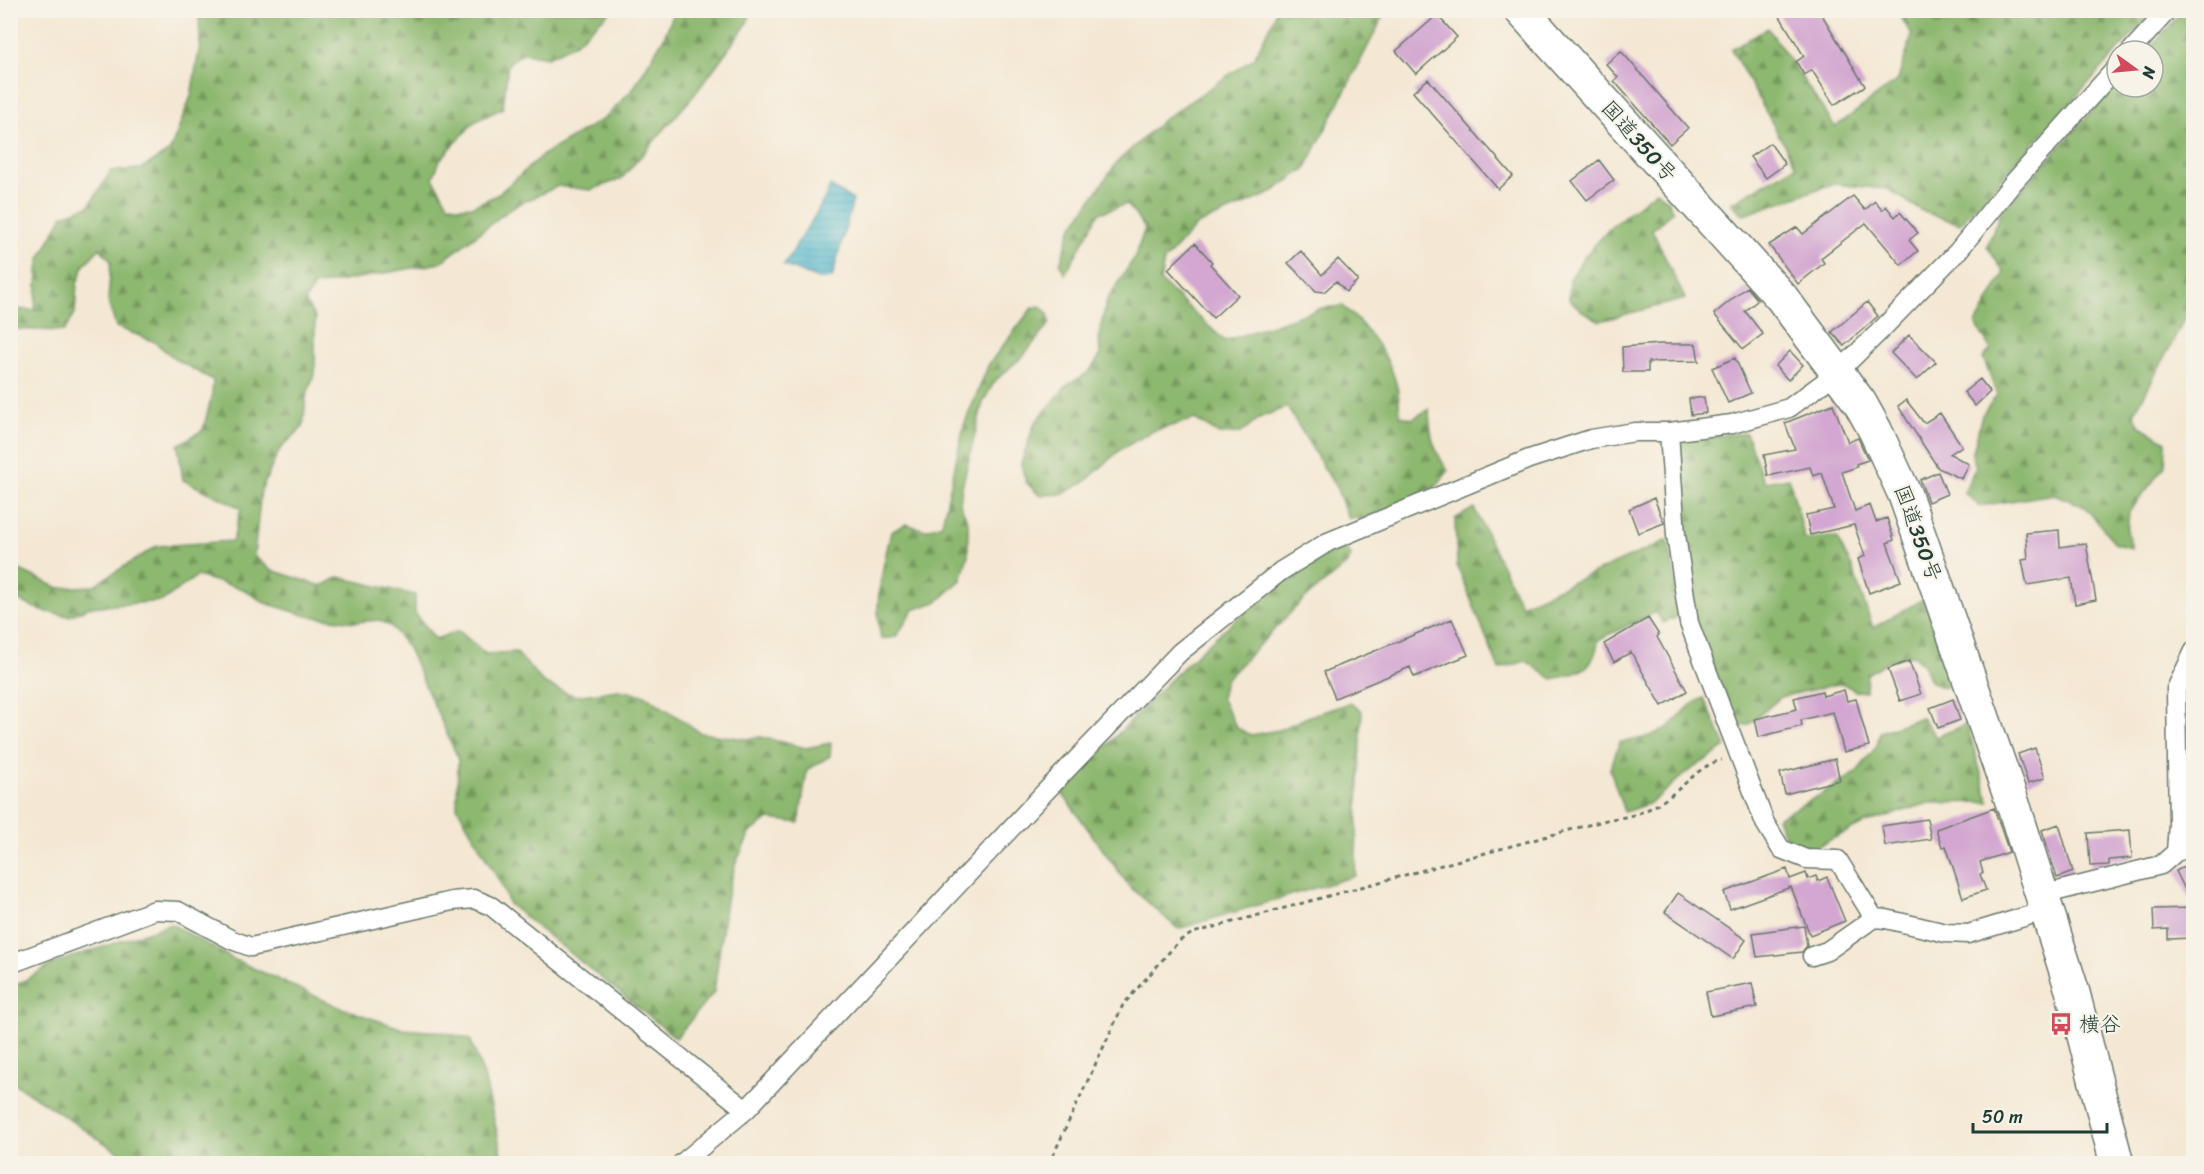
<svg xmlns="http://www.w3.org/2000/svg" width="2204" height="1174" viewBox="0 0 2204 1174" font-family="Sriracha,'Klee One',sans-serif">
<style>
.forest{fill:url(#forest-firs);stroke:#567a52;stroke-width:1.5}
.water{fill:url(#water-rules);stroke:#377a80;stroke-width:1.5}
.building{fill:#d3a7d1}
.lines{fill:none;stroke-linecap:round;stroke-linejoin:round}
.street-casing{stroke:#6a796c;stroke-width:21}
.highway-casing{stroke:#6a796c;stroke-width:36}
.path{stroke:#6a796c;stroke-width:3;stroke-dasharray:4.5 4.5;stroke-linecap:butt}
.street{stroke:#fff;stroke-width:18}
.highway{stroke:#fff;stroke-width:33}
.labels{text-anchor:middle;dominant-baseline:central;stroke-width:4.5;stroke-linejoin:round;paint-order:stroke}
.street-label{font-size:21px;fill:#1f3d34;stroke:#f7f3e8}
.poi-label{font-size:21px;fill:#1f3d34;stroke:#f7f3e8;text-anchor:start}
</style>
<defs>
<pattern id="forest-firs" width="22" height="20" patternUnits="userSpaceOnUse" patternTransform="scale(1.5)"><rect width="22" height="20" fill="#8db86f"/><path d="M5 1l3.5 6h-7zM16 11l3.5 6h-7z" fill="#73975c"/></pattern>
<pattern id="water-rules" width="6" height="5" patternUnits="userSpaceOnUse" patternTransform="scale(1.5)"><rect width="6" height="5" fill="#4fb7cd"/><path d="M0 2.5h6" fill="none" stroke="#4196a7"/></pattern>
</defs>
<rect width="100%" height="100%" fill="#f7f3e8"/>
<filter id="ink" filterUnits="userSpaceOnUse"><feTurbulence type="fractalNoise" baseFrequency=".0167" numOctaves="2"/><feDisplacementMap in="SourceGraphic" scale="12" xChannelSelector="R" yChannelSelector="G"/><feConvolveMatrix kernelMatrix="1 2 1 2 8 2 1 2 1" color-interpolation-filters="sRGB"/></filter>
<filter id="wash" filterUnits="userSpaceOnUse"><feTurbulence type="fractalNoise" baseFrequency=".008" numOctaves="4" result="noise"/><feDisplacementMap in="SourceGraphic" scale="24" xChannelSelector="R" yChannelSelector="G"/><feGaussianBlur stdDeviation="1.35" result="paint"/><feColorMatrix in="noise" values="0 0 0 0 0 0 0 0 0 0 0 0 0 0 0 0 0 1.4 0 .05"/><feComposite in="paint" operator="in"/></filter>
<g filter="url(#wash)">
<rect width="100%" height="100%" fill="#f4e8d4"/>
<path class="forest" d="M199 11H611L574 44 548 57 523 53 508 64 503 108 474 122 440 160 433 178 448 204 459 207 473 206 497 195 544 154 605 118 633 89 663 39 675 11H752L746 25 695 94 621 179 591 190 558 186 513 207 440 263 314 286 305 301 315 318V372L306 397 303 427 280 449 261 490 254 556 271 570 322 586 339 577 415 595V613L435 639 459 631 486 654 516 652 545 684 575 696 618 690 645 695 701 733 746 739 761 737 806 748 831 743 830 756 807 770 799 823 769 819 750 833 735 865 726 900 714 992 676 1038 509 904 502 886 457 807 458 758 408 648 392 627 379 620 356 622 308 616 265 603 243 589 197 576 162 601 90 607 69 616 42 611 11 597V566L59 588 93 586 157 546 233 541 241 508 183 480 178 445 203 430 212 395 213 380 177 360 153 341 116 327 108 301 111 261 100 248 84 265 77 284 75 313 64 331 11 329V309L35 310 39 261 63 215 89 206 111 171 141 169 170 151 191 96 200 45Z
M1276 11H1386L1305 169 1269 194 1197 225 1164 261 1160 281 1225 341 1322 308 1343 306C1366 327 1390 355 1397 387 1399 396 1399 405 1400 415L1412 419 1429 409C1430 437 1433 448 1448 471L1437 486 1364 519 1348 518 1337 489 1287 407 1261 417 1241 433 1219 434 1195 419 1153 431 1121 449 1085 482 1062 494 1039 495 1026 482 1021 464 1034 424 1067 385 1088 373 1100 356 1099 335 1107 300 1135 257 1145 228 1127 204 1099 213 1065 274 1060 264 1071 229 1117 162 1164 119 1254 58 1273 20Z
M1897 11H2154L1960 224 1924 212 1888 189 1832 184 1744 215 1731 203 1796 166 1731 49 1768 28 1835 127 1898 80 1912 35Z
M2183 11H2194L2193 311 2185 319 2134 414 2140 426 2166 441 2165 466 2129 512 2127 531 2132 548 2116 544 2085 507 2054 494 1979 506 1964 492 1976 466 1972 456 1982 415 1997 395 1983 357 1991 350 1976 324 2004 273 1987 246 2000 213 2117 84V87H2153V51H2147Z
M1656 191 1667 200 1673 211 1652 230 1685 299 1600 321 1582 311 1569 299 1570 279 1585 256 1610 228Z
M1040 306 1048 314 1050 323 1023 356 995 381 983 402 962 487 960 504 968 522V555L961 580 938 601 913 610 896 637 881 639C873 602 883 568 891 532L906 524 925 530 942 524 964 425 989 364 1032 308Z
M1746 433 1764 482 1789 478 1805 539 1836 537 1852 567 1873 628 1923 599 1953 682 1943 688 1930 681 1923 664 1913 655 1889 660 1867 674 1866 692 1856 691 1842 683 1781 697 1748 725 1739 726 1724 698 1695 617 1681 518 1678 439Z
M1474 508 1521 605 1668 540 1682 615 1663 623 1656 612 1598 640C1595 670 1578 674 1552 679L1526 661 1499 669 1457 565 1455 519Z
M1345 547 1351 555 1348 563 1301 602 1225 680 1221 698 1237 728 1251 735 1279 730 1310 716 1350 703 1362 711 1355 876 1178 929 1129 886 1062 793C1133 719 1201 640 1286 581 1305 568 1323 554 1345 547Z
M1704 698 1726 747 1687 772 1651 803 1624 812 1610 769 1620 742C1637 740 1657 736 1671 725 1686 713 1683 707 1704 698Z
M1922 717 1936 737 1967 724 1989 802 1929 803 1865 823 1812 849C1790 843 1784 840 1777 818L1820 795 1856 773 1877 746 1880 732Z
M171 924 233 959 339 1007 403 1029 442 1032 470 1039 484 1076 504 1163H135L11 1081V988L55 963Z"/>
<path class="water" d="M830 186 853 200 832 278 818 279 783 265C792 257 794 247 801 237 812 220 823 205 830 186Z"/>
<g id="blocks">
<path class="building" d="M1776 10H1819L1865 86 1834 105 1812 70 1804 75 1796 62 1804 56Z
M1437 15 1457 37 1416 74 1396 51Z
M1621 51 1688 128 1670 144 1614 81 1618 77 1606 64Z
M1428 79 1513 176 1498 189 1413 92Z
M1770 143 1785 164 1766 178 1750 157Z
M1599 160 1614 180 1587 200 1572 181Z
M1853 196 1865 210 1875 201 1882 210 1886 206 1895 217 1900 212 1918 233 1909 240 1918 251 1901 265 1866 223 1821 258 1824 263 1798 284 1769 245 1797 227 1803 234Z
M1195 243 1212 262 1210 264 1238 295 1213 318 1168 269Z
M1301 251 1322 275 1338 259 1358 280 1346 292 1336 281 1324 292 1316 291 1288 263Z
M1747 287 1758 300 1745 311 1763 334 1743 349 1714 314Z
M1867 302 1878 316 1844 346 1832 332Z
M1909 335 1936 362 1917 380 1891 353Z
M1660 344H1696L1699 361 1648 362V372H1623L1622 347Z
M1790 351 1803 365 1788 380 1775 366Z
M1735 358 1751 393 1728 403 1712 368Z
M1980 379 1990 392 1975 406 1964 392Z
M1704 397 1706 413 1691 415 1689 399Z
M1906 400 1924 423 1940 413 1962 446 1950 454 1969 464 1962 479 1938 468 1898 406Z
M1833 404 1848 442 1858 438 1868 460 1856 464 1857 467 1842 472 1855 511 1870 505 1876 522 1887 518 1894 540 1887 543 1901 581 1869 593 1858 559 1865 556 1854 525 1810 535 1806 515 1834 509 1822 473 1813 476 1810 467 1768 476 1764 455 1795 449 1785 423Z
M1938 472 1947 494 1928 502 1920 480Z
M1654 498 1664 523 1638 533 1629 509Z
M2059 530 2060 547 2086 543 2096 600 2075 604 2071 578 2027 585 2022 560 2028 559 2026 533Z
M1648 618 1659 635 1657 637 1687 691 1662 706 1631 652 1614 662 1604 644Z
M1452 619 1468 655 1414 677 1410 667 1335 698 1324 672Z
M1909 661 1921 694 1900 701 1888 669Z
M1844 690 1847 701 1856 699 1869 746 1844 752 1833 712 1801 720 1802 726 1759 737 1755 719 1797 709 1794 698 1822 691 1823 696Z
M1953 699 1960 720 1938 728 1930 708Z
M2035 748 2045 778 2028 783 2018 754Z
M1835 759 1840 780 1785 794 1780 773Z
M1994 808 2009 852 1980 862 1983 873 1980 874 1986 890 1963 898 1946 846 1942 847 1936 829Z
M1927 819 1931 839 1885 846 1882 826Z
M2059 824 2073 872 2057 878 2042 830Z
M2130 830 2132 858 2109 860V865L2090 866 2088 833Z
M2193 862V906L2176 871Z
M1787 869 1790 879 1806 873 1808 879 1816 876 1818 881 1827 877 1845 921 1810 935 1791 887 1730 909 1724 892Z
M1678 893 1746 940 1733 959 1665 912Z
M2193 908V938L2168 939V929L2154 930 2153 909Z
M1804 926 1807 946 1802 952 1757 957 1753 933Z
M1752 983 1757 1007 1711 1016 1706 992Z"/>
</g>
</g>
<g filter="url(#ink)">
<use href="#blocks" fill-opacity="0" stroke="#6a796c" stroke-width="1.5"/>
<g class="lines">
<g class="street-casing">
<path id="street" d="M2131 51 2168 10
M1669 432 1676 535 1689 623 1765 823 1781 849 1806 859 1838 860 1874 918
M2176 852 2178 824 2176 689 2194 651
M2042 895 2161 865 2176 852 2194 847
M1812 956 1827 951 1874 918 1886 919 1946 933 1968 934 2047 910
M10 964 155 910 178 911 232 940 251 947 452 901 474 899 491 906 746 1110
M681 1164 746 1110 1045 792 1180 652 1281 571 1328 542 1529 459 1591 439 1635 432H1669L1732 424 1789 408 1838 372 1881 330 1958 251 2012 184 2117 67"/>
</g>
<g class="highway-casing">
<path id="highway" d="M1521 10 1782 298 1860 403 1875 430 1905 495 2015 810 2073 993 2117 1164"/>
</g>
<path class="path" d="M1049 1164 1123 1005 1179 941 1193 933 1610 819C1636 817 1655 808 1675 792 1690 780 1703 764 1722 760"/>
<use href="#street" class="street"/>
<use href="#highway" class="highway"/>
</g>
</g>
<defs>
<g id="bus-bare" transform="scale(1.8)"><path d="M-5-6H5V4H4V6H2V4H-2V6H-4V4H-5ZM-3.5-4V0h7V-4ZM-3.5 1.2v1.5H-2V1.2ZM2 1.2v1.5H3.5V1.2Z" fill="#d1495b" stroke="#f7f3e8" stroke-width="2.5" paint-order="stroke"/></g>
</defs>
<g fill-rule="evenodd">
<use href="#bus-bare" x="2061" y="1024"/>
</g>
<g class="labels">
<g class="street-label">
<text transform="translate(1639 141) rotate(48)">国道350号</text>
<text transform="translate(1918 533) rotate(70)">国道350号</text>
</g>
<g class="poi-label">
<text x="2079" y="1024">横谷</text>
</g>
</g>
<rect width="2204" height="1174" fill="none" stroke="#f7f3e8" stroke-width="36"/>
<g transform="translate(2135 69) rotate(105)"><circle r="28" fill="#f7f3e8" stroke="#a1aaa0" stroke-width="1.5"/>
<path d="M0-4.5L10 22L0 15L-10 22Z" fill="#d1495b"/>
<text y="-9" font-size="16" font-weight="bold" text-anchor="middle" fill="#1f3d34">N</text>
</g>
<path d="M1973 1123v9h134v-9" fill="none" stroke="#1f3d34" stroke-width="3"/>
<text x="1982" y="1123" font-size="18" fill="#1f3d34" stroke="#f7f3e8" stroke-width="4.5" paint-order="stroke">50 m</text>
</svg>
